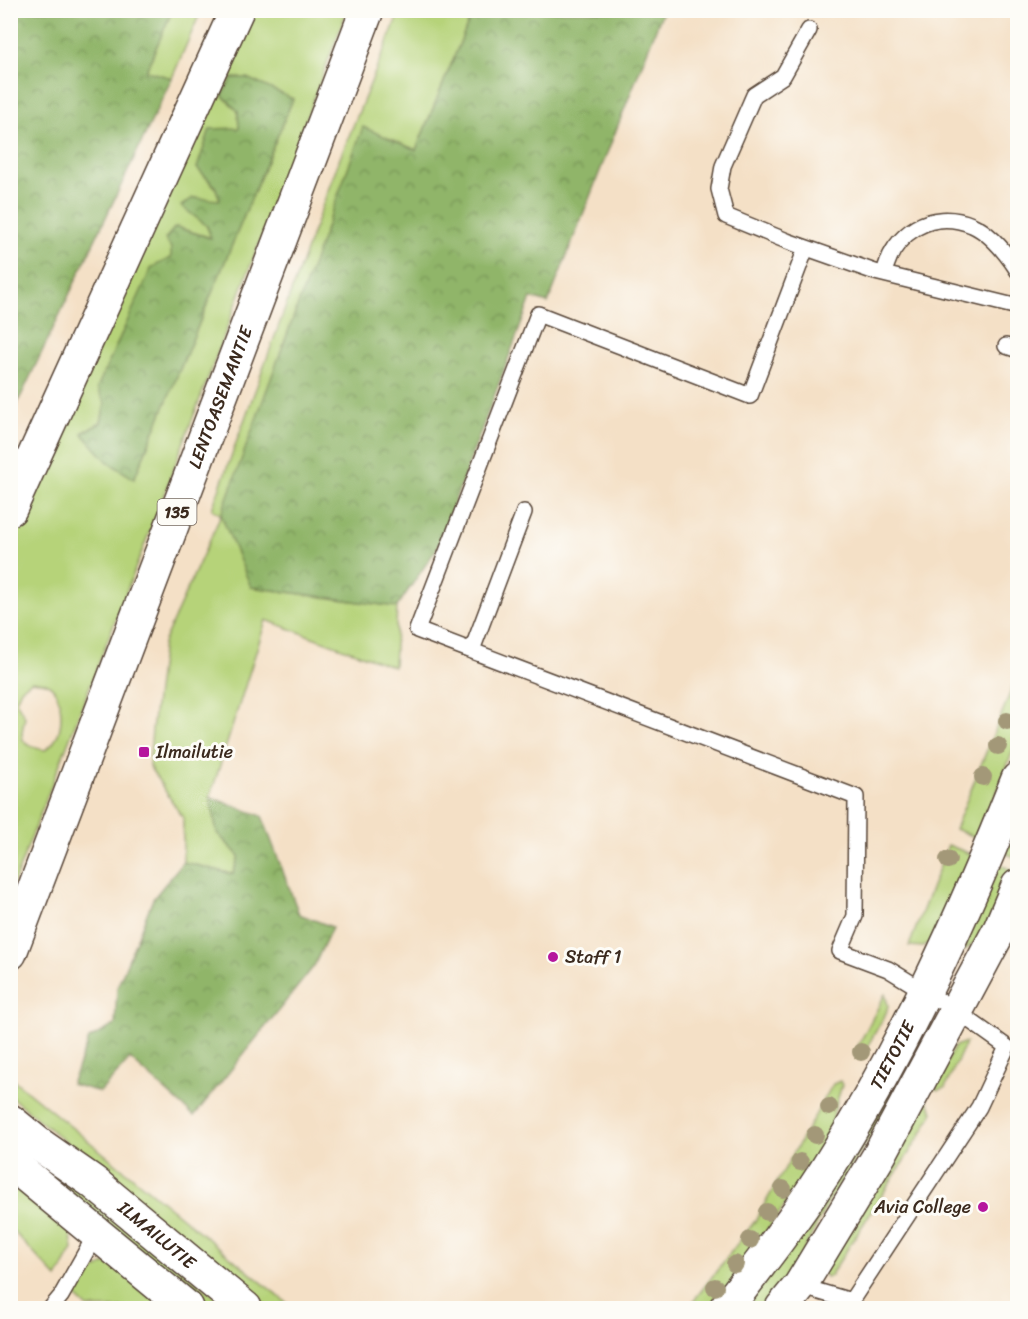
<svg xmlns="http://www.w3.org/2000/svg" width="1028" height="1319" viewBox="0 0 1028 1319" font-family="Sriracha,sans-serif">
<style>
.green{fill:#b6d379;stroke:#787e4c;stroke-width:1.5;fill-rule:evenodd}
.forest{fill:url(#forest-crowns);stroke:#667044;stroke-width:1.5}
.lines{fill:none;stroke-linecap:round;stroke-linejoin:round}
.service-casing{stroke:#574537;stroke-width:18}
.secondary-casing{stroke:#574537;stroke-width:36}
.trunk-casing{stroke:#574537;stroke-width:36}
.service{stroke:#fff;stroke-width:15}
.secondary{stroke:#fff;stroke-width:33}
.trunk{stroke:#fff;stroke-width:33}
.tree{fill:#a39878}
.poi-dot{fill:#b5179e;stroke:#fdfcf7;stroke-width:2}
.labels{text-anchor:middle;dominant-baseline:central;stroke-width:6;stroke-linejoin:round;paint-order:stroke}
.shield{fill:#fdfcf7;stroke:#75695f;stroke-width:1.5}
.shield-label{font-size:16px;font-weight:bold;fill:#3b2a1e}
.street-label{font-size:18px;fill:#3b2a1e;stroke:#fdfcf7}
.poi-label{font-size:18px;fill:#3b2a1e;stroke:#fdfcf7;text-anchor:start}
</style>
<defs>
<pattern id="forest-crowns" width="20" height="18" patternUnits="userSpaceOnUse" patternTransform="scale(1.5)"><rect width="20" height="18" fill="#90b569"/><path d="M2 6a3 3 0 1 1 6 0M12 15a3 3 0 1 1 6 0" fill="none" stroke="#779356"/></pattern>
</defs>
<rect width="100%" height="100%" fill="#fdfcf7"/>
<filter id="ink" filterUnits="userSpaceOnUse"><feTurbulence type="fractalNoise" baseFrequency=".0167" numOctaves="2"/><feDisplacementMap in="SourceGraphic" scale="12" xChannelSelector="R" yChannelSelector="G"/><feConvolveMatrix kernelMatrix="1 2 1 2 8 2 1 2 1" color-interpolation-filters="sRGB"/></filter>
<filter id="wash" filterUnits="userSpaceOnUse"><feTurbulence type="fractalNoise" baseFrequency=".008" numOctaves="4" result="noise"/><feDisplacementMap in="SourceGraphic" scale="24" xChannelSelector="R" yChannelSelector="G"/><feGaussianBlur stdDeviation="1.35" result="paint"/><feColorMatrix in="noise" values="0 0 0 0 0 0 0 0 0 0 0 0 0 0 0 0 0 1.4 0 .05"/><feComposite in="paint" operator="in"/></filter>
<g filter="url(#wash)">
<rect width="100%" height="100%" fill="#f4e0c6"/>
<path class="green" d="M172 11H201L172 78 146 71Z
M253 11H347L158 510 11 890V542L176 176ZM222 95 293 99 134 479 82 433 101 423 105 403 171 258 176 227 212 238 193 198 221 201 215 187 197 168 239 128 238 111ZM32 681C36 682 42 682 46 683 64 692 64 726 55 740 53 745 49 747 45 750 19 745 20 740 25 717L16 701 21 689Z
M400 11H473L416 150 363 128 251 587 397 607 394 667 266 620 210 797 217 833 239 856 233 874 183 862V818L149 766 152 730 163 643 221 515 212 509 338 163Z
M1017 676V740L979 839 955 829Z
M1017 807V858L1000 851Z
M948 845 973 855 932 940 924 947 909 946Z
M996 863 1014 871 982 937 962 952Z
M885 994 888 1006 886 1013 862 1056 855 1052Z
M966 1042 945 1088 939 1090 933 1088 955 1046Z
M10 1077 293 1308H269L239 1285 11 1097Z
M840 1081 842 1085 834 1111 831 1138 714 1308H688L755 1221 833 1084Z
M887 1089 895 1093 868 1140 829 1201 801 1256 768 1308H743Z
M926 1099 933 1112 925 1128 830 1276 826 1277 822 1271Z
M30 1152 230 1308H206L25 1159Z
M10 1175 69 1224 73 1249 57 1278 11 1229Z
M105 1264 118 1266 169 1308H88L74 1295C82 1281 90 1271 105 1264Z"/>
<path class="forest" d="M11 10 172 11 146 71 172 78 11 417Z
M473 11H663L548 303 531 298 437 548 397 607 251 587 221 515 363 127 416 150Z
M232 78H247L293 99 134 479 108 462 82 433 101 423 105 403 97 388 152 267 171 258V248L165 239 175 227 211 238 207 226 181 206 193 198 220 200 215 186 197 168 210 129 239 128 238 111 222 95Z
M210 797 262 816 299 914 332 927 314 966 194 1116 130 1059 100 1092 71 1084 89 1039 115 1025 117 988 153 899 183 862 233 874 239 856 217 833Z"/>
</g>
<g filter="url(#ink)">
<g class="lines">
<g class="service-casing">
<path id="service" d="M809 30 783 76 754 95 723 166 719 189 726 216 787 241 875 272 1018 307
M884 274C893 233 931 208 972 225 990 233 1007 254 1018 271
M1006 346 1018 350
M472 650 524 512
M800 1286 851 1301 979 1107 1007 1047 955 1010 888 969 840 951 855 916 856 797 417 630 538 314 750 396 806 248
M51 1308 61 1296 96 1234"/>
</g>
<g class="secondary-casing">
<g id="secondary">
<path id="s1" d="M10 1121 37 1143 93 1182 245 1308"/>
<path d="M10 1162 187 1308"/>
<path id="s2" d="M726 1308C760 1264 795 1219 825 1172 903 1049 964 915 1018 779"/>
<path d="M782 1308 800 1286 880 1154 1000 929 1018 886"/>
</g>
</g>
<g class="trunk-casing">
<g id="trunk">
<path d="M10 509 237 10"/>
<path id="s3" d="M10 953 367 10"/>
</g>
</g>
<use href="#service" class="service"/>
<use href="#secondary" class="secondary"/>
<use href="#trunk" class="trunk"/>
</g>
<g class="tree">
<circle cx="1007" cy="721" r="9"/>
<circle cx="998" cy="746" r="9"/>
<circle cx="983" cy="777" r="9"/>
<circle cx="948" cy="860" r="9"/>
<circle cx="861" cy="1052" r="9"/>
<circle cx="829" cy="1107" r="9"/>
<circle cx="815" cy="1135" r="9"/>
<circle cx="800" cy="1162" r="9"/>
<circle cx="783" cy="1189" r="9"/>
<circle cx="767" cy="1212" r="9"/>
<circle cx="750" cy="1240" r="9"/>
<circle cx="735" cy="1264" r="9"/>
<circle cx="715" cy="1287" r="9"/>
</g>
</g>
<g class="poi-dot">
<rect x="138" y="746" width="12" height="12" rx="3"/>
<circle cx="553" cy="957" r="6"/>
<circle cx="983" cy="1207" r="6"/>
</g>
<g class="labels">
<rect class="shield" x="157.5" y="499" width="39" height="26" rx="4.5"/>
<g class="shield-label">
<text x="177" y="512">135</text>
</g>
<g class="street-label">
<text stroke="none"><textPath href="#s3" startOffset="594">LENTOASEMANTIE</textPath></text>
<text stroke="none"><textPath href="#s2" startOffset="303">TIETOTIE</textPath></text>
<text stroke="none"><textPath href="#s1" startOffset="186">ILMAILUTIE</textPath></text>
</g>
<g class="poi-label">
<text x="156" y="752">Ilmailutie</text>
<text x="565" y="957">Staff 1</text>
<text x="971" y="1207" text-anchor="end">Avia College</text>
</g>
</g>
<rect width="1028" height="1319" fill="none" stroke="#fdfcf7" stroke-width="36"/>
</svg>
